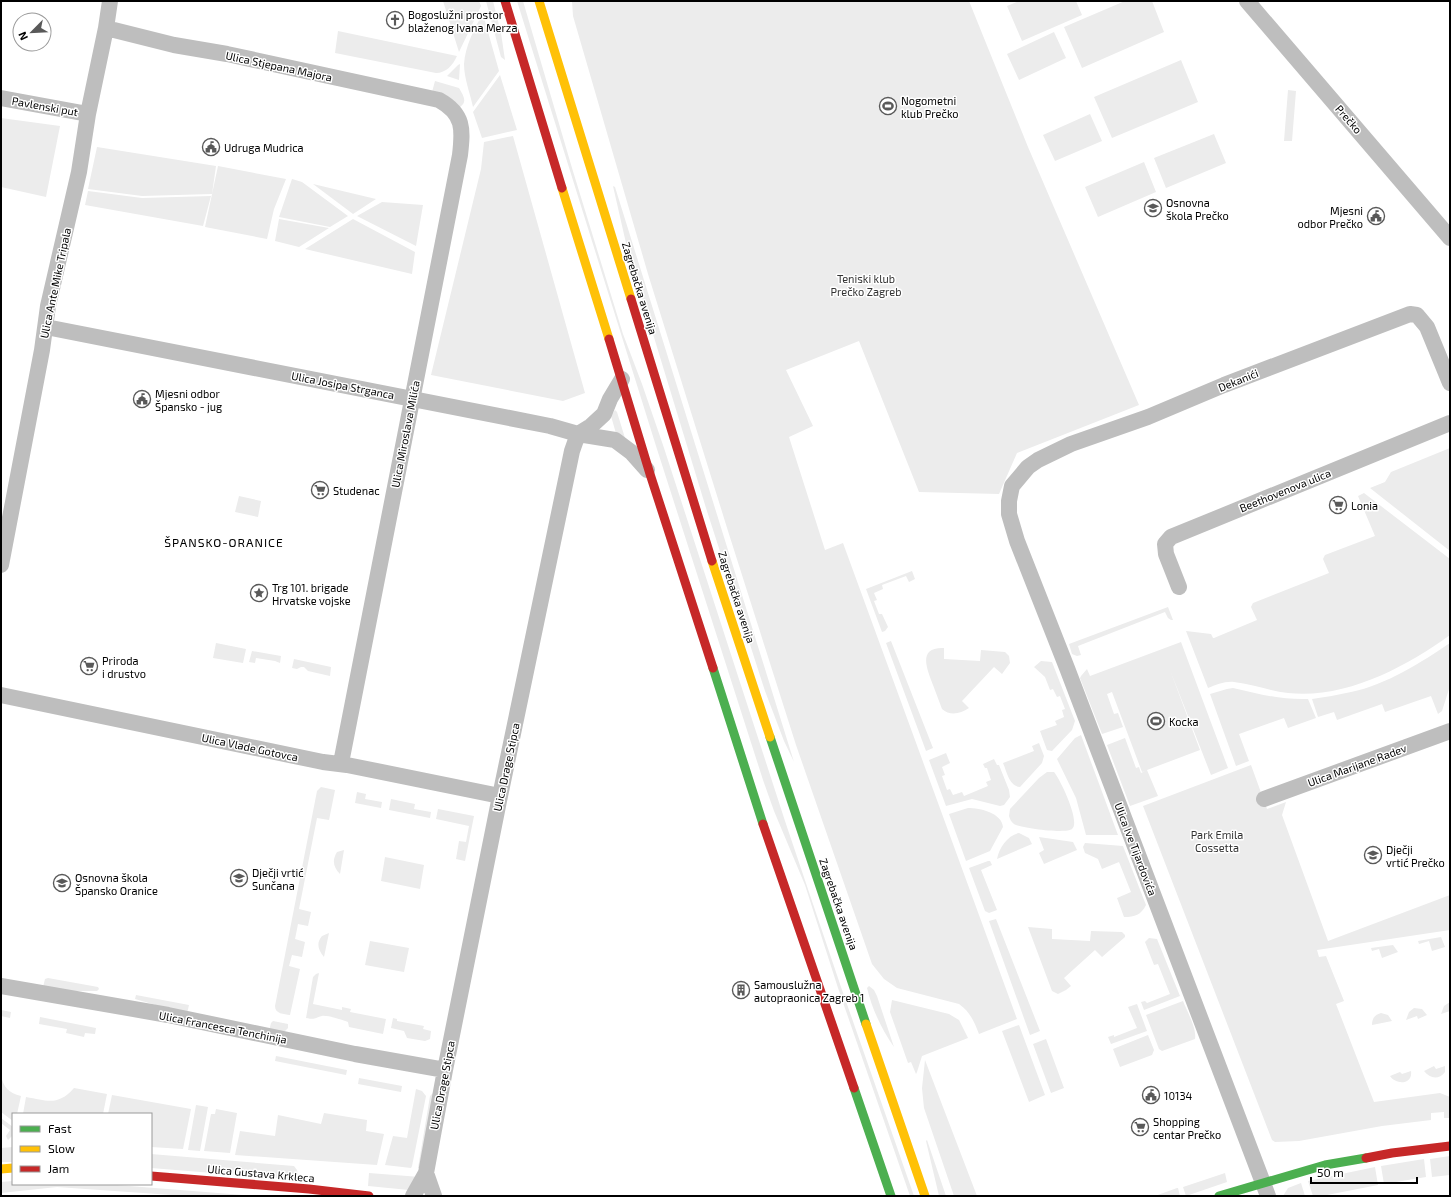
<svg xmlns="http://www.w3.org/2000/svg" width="1451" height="1197" viewBox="0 0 1451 1197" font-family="'Exo 2',sans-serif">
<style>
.green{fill:#ececec}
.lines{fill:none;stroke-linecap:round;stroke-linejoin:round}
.street{stroke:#bebebe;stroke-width:16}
.fast{stroke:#4caf50;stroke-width:9}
.slow{stroke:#ffc107;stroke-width:9}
.jam{stroke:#c62828;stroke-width:9}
.labels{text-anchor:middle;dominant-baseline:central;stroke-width:3;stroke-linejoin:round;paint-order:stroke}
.poi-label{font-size:11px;fill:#000;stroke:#fff;text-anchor:start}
.street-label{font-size:11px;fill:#000;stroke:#fff}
.park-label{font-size:11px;fill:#333;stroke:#fff}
.neighbourhood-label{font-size:12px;letter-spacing:1px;fill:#000;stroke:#fff}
</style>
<rect width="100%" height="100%" fill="#fff"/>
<path class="green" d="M443 1H479L481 6 459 52Z
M486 1H493L501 33 505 60 501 57Z
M517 1H523L572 168 623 334 642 384 664 448 785 821 841 987 914 1196H910L838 988 805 885 774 811 763 780 656 446Z
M572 1H969L1028 147 1139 405 1017 453 999 494 919 492 859 341 786 370 813 426 789 437 825 550 843 543 1017 1019 979 1034C974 1021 970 1012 959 1004L897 988 884 979 872 964 796 745 728 531 648 274 573 16Z
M1019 1H1076L1082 15 1022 41 1007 6Z
M1125 1H1152L1164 32 1082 68 1064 27Z
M483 14 499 71 473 107C470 93 464 78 464 64 465 47 474 28 483 14Z
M338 31 457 56C453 65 446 73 436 73L335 53Z
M1054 32 1066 58 1019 80 1007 54Z
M1181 60 1198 102 1112 138 1094 97Z
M460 64 459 80 447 76 458 65Z
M500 75 517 130 482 138 473 112Z
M435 81 459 88C463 95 468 102 460 107L446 95 432 92Z
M1288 90 1296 91 1292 141H1284Z
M1090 114 1102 141 1055 161 1043 135Z
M1 118 60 126 46 197 1 187Z
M1214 134 1226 163 1166 188 1154 158Z
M513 136 585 393 563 401 431 375 481 169 484 142Z
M97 147 216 166 212 194 142 196 88 189Z
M1144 162 1156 192 1098 217 1085 187Z
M218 166 286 179 274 209 267 239 205 227Z
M292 179 302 182 348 216 330 227 279 217Z
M313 184 376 199 353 214Z
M613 186 615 187 794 762 784 741 765 691 706 508 628 252Z
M88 191 142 198 211 196 203 226 85 205Z
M382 202 423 205 416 246 357 216Z
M279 219 329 228 299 247 275 241Z
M353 219 415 252 412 274 305 249Z
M615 410 617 412 625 438 617 437 611 416Z
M1450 448V551L1370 488 1385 482 1391 472Z
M1364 493 1450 559V635C1404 668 1346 699 1288 693 1270 691 1252 684 1234 682 1225 681 1216 685 1208 688L1186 631 1211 634 1213 638H1214L1257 620 1251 607 1253 603 1329 573 1323 559 1325 555 1375 536 1358 496Z
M239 496 261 501 258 517 235 512Z
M912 571 915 579 909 582 906 576 882 585 883 589 874 593 877 600 874 601 879 614H882L888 627 885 631 882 632 866 589Z
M1168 607 1173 620H1171L1168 618 1165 612 1078 646 1081 655 1077 656 1072 654 1069 644Z
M891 641 933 748 926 751 886 643Z
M1181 642 1228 768 1211 775 1170 670 1200 750 1147 770 1158 796 1130 806 1107 745 1125 738 1136 768 1139 767 1141 773 1145 771 1142 772 1112 692 1107 694 1114 714 1118 713 1123 727 1102 734 1080 678 1081 676 1087 669 1090 676Z
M216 643 246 649 243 663 213 658Z
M1450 643V686L1442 711 1438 714 1431 696 1385 712 1382 704 1337 720 1334 712 1318 717 1312 699C1325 697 1338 695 1351 692 1386 685 1422 662 1450 643Z
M944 648V659L980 661 981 650 1005 652 1009 656 1010 663 1002 674 994 667 962 701 969 708C960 714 950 716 942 709 939 701 936 693 933 685 927 669 917 647 944 648Z
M252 651 281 656 280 663 275 661 256 658 255 663 249 662Z
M294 659 331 667 330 676 308 671 304 667H301L297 669 292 668Z
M1041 661 1052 662 1075 721 1072 730 1052 751 1047 750 1040 731 1057 725 1055 721 1064 717 1062 710 1065 709 1060 696 1057 697 1053 689 1050 690 1045 677 1034 667Z
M1233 688C1258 694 1282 700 1308 699L1316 718 1288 728 1284 718 1239 734 1249 761 1236 766 1210 694 1227 689Z
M1081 735 1118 835H1086L1076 798 1057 759 1075 738Z
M1039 743 1044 756 1042 763 1020 787C1009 786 1007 772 1003 763L1034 751 1032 746Z
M946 753 950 763 942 767 945 775 942 776 947 790 950 789 953 795 962 792 964 796 988 786 986 782 991 780 987 768H985L983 764 994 759 997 765H999L1009 790 1010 797 1004 805 1000 806 972 799 946 806 929 760Z
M1251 765 1267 809 1286 802 1282 815 1328 941 1450 895V930L1317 950 1319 957 1326 956 1344 1001 1336 1004 1374 1102 1440 1093 1450 1097V1118H1444V1112L1431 1113V1120L1382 1126 1299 1141 1275 1142 1272 1140 1143 806Z
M1047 772H1054C1060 779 1081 822 1072 829 1066 834 1020 828 1014 824 1011 822 1010 819 1009 816L1010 809 1039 778Z
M321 787 335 790 329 820 317 818 299 909 311 912 308 926 298 924 295 939 305 942 302 957 292 955 289 966 300 969 290 1015C284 1014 275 1014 275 1006L317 791Z
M357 792 366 794 365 799 382 802 381 808 355 803Z
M391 799 415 804 414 809 431 812 430 818 389 810Z
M968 808C980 808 1002 813 1003 827L990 851 966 861 949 814Z
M438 809 474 816 465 861 456 859 459 841 466 842 469 826 436 819Z
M1019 833 1029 838 1032 844 997 859C999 848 1008 835 1019 833Z
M1039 837 1073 842 1077 850 1044 864 1039 853 1044 850Z
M1085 843 1123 846 1146 905C1141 915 1135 917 1124 917L1117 898 1131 892 1119 862 1102 869 1098 859 1085 853 1083 847Z
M344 850 340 874C333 867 332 860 337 852Z
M385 857 424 865 420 889 381 881Z
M988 861H990L992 865 981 870 997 910 989 913 985 911 969 868Z
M996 919 1040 1031 1030 1035 989 921Z
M1028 927 1052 929V939L1090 941 1091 931 1122 932 1125 935V937L1102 957 1095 950 1064 978 1071 986 1066 990 1058 994 1052 991Z
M329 933 324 957C318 950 316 943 322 936Z
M1441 937 1445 947 1432 951 1429 941 1419 944 1418 941Z
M1149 938 1157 939 1180 996 1144 1010 1141 1002 1145 1001 1147 1003 1170 994 1158 964 1154 965 1145 942Z
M370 941 409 948 404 972 365 965Z
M1393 945 1398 952 1382 958 1379 949 1372 951 1371 948Z
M319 973 313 1004 342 1010V1007L351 1009 350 1012 386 1019 383 1034 349 1027 348 1022C343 1020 327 1015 322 1016 314 1018 316 1020 306 1018L313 977 316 974Z
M48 978 98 987 99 989 97 991H73L43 987 45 979Z
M869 986 874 990 877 996 894 1047C882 1030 872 1009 867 988Z
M136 995 189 1005 187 1014 135 999Z
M892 1000 949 1014 959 1020 968 1038 922 1056 917 1072 916 1074 911 1062 908 1063 890 1012Z
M1183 1001C1187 1011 1197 1029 1195 1039L1162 1051 1159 1049 1146 1015Z
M1450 1002V1011L1441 1014 1444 1006Z
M1137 1004 1147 1031 1111 1044 1108 1037 1114 1035V1037L1137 1028 1128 1007Z
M1414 1008 1422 1009 1427 1015 1418 1019 1417 1016 1406 1020 1409 1012Z
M1 1010 11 1012 10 1018 1 1016Z
M1381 1013 1388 1015 1392 1021 1372 1025C1372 1019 1374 1015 1381 1013Z
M40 1017 96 1028 95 1034 85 1033 84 1037 66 1033 67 1029 39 1024Z
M393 1018 397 1019V1021L424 1026 423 1029 431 1031 430 1039 425 1041 407 1038 404 1031 391 1028Z
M273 1021 288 1024V1028L284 1032 269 1031 271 1023Z
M1019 1025 1045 1095 1029 1102 1002 1031Z
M1148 1035 1154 1050 1152 1055 1120 1067 1113 1049Z
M1046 1039 1064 1088 1051 1093 1033 1044Z
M276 1056 347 1070 346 1075 275 1061Z
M925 1060 977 1196H954L924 1108 922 1088Z
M1434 1066 1436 1069 1445 1066V1072C1439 1080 1430 1079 1424 1071Z
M1411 1071C1413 1085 1396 1085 1390 1076L1400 1072 1402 1074Z
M1 1075C3 1087 9 1093 21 1096L17 1114H13V1121L1 1112Z
M359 1078 402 1086 401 1092 358 1084Z
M74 1088 107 1094 103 1114H23L26 1097C48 1101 58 1106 74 1088Z
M416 1089 422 1091 426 1096 412 1166 411 1168 385 1165 393 1136 407 1138Z
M433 1093 421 1168H418L430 1096Z
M112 1095 191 1109 183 1149 151 1147V1114H108Z
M196 1105 208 1107 200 1151 188 1150Z
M216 1109 237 1113 230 1153 204 1151 211 1114H215Z
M324 1113 367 1120 366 1131 384 1134 377 1165 235 1155 240 1131 275 1136 278 1115 321 1124Z
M1 1118 13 1127V1135L8 1140 6 1136 10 1130 1 1123Z
M927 1140 946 1196H939L926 1141Z
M13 1147V1162H1V1148Z
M151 1154 294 1166 297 1170 299 1180 151 1168Z
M1450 1156V1175L1432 1177 1430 1159Z
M1424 1159 1426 1177 1384 1184 1381 1166Z
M1375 1167 1378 1185 1322 1196H1313L1308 1181Z
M369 1173 420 1177 409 1190 368 1186Z
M1225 1173 1227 1182 1186 1196 1183 1187Z
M13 1181V1184H104L257 1196H186L57 1187 1 1193V1182Z
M1301 1183 1305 1196H1283L1288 1188Z
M1178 1188 1180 1196H1155L1177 1188Z"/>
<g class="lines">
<path class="street" d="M1247 1 1450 238
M106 28 174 45 227 54 439 100C464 114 463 129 460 155L341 763
M1 98 88 114
M46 327 550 426 578 434 615 440 631 452 647 470
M1 565 42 350 48 306 79 172 88 114 106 28 110 1
M1179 587 1166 554 1165 544 1171 537 1450 423
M1 695 323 762 347 765 500 796
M1264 799 1450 731
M1 986 168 1015 355 1054 445 1070
M426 1173 434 1196
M413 1196 426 1173 445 1070 500 796 572 451 578 434 591 426 604 414 610 399 622 379
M1268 1196 1067 668 1017 541 1009 514V501L1012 486 1028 467 1038 460 1071 444 1148 417 1224 385 1410 314 1417 315 1427 327 1450 383"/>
<path class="fast" d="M713 668 763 824
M770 737 866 1024
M854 1088 891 1196
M1219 1196 1325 1165 1366 1158"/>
<path class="slow" d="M539 1 631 299
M562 188 609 339
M712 561 770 737
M866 1024 925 1196
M1 1169 13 1168"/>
<path class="jam" d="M505 1 562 188
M631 299 712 561
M609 339 650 474 713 668
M763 824 854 1088
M1366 1158 1392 1153 1450 1146
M151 1176 309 1189 369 1196"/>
</g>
<defs>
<g id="church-ring" transform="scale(0.9)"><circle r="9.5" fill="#fff" stroke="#595959" stroke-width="1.5"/><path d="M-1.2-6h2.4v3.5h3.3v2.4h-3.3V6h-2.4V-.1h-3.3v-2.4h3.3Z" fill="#595959"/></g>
<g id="stadium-ring" transform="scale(0.9)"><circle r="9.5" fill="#fff" stroke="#595959" stroke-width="1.5"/><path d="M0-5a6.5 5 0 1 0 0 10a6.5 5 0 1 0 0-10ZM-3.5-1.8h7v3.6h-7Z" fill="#595959"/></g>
<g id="civic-ring" transform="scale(0.9)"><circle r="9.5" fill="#fff" stroke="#595959" stroke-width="1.5"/><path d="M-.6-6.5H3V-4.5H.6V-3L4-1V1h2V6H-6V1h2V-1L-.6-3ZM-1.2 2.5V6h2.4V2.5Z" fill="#595959"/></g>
<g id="school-ring" transform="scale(0.9)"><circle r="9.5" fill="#fff" stroke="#595959" stroke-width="1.5"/><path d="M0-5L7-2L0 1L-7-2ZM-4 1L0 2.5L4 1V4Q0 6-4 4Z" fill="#595959"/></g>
<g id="supermarket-ring" transform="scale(0.9)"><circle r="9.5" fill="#fff" stroke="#595959" stroke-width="1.5"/><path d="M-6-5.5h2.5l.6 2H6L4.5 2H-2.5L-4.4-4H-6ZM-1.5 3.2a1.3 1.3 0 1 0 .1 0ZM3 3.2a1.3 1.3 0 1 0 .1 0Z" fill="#595959"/></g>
<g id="sight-ring" transform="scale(0.9)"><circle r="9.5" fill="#fff" stroke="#595959" stroke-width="1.5"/><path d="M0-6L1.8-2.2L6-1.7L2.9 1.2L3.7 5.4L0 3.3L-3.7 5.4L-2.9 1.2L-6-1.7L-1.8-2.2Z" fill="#595959"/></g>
<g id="building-ring" transform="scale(0.9)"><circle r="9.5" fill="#fff" stroke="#595959" stroke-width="1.5"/><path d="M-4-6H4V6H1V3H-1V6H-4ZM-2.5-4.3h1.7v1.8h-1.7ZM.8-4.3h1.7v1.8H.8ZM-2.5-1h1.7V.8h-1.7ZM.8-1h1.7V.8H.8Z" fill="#595959"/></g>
</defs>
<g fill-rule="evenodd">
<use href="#church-ring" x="395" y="20"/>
<use href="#stadium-ring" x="888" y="106"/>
<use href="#civic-ring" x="211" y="147"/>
<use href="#school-ring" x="1153" y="208"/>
<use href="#civic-ring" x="1376" y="216"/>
<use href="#civic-ring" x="142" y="399"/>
<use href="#supermarket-ring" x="320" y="490"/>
<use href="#supermarket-ring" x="1338" y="505"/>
<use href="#sight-ring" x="259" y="593"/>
<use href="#supermarket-ring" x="89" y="666"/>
<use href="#stadium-ring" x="1156" y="721"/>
<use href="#school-ring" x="1373" y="855"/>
<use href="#school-ring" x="239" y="878"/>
<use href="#school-ring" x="62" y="883"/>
<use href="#building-ring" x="741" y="990"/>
<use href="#civic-ring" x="1151" y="1095"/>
<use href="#supermarket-ring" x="1140" y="1127"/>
</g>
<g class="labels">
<g class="poi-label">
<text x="408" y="14">Bogoslužni prostor<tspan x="408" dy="13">blaženog Ivana Merza</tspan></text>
<text x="901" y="100">Nogometni<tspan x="901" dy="13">klub Prečko</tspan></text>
<text x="224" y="147">Udruga Mudrica</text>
<text x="1166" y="202">Osnovna<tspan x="1166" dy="13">škola Prečko</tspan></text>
<text x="1363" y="210" text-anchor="end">Mjesni<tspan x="1363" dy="13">odbor Prečko</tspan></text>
<text x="155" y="393">Mjesni odbor<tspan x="155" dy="13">Špansko - jug</tspan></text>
<text x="333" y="490">Studenac</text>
<text x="1351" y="505">Lonia</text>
<text x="272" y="587">Trg 101. brigade<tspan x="272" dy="13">Hrvatske vojske</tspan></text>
<text x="102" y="660">Priroda<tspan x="102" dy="13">i drustvo</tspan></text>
<text x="1169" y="721">Kocka</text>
<text x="1386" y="849">Dječji<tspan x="1386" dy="13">vrtić Prečko</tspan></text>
<text x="252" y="872">Dječji vrtić<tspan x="252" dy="13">Sunčana</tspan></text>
<text x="75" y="877">Osnovna škola<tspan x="75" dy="13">Špansko Oranice</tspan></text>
<text x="754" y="984">Samouslužna<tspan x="754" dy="13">autopraonica Zagreb 1</tspan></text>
<text x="1164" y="1095">10134</text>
<text x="1153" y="1121">Shopping<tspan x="1153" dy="13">centar Prečko</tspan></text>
</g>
<g class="street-label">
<text transform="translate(279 66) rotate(12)">Ulica Stjepana Majora</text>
<text transform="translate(45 106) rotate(10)">Pavlenski put</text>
<text transform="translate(1349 119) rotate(49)">Prečko</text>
<text transform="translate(55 283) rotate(-78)">Ulica Ante Mike Tripala</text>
<text transform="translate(640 288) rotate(73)">Zagrebačka avenija</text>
<text transform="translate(1238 380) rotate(-22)">Dekanići</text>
<text transform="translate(343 385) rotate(11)">Ulica Josipa Strganca</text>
<text transform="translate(405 434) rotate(-79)">Ulica Miroslava Milića</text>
<text transform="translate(1285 490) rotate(-22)">Beethovenova ulica</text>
<text transform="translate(737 597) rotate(72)">Zagrebačka avenija</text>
<text transform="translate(250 747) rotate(12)">Ulica Vlade Gotovca</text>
<text transform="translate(1357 765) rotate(-20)">Ulica Marijane Radev</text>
<text transform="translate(506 767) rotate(-78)">Ulica Drage Stipca</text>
<text transform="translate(1136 849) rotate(69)">Ulica Ive Tijardovića</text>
<text transform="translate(839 904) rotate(71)">Zagrebačka avenija</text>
<text transform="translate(223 1027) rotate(11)">Ulica Francesca Tenchinija</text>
<text transform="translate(442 1085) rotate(-79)">Ulica Drage Stipca</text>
<text transform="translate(261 1173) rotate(5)">Ulica Gustava Krkleca</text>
</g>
<g class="park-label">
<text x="866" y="278">Teniski klub<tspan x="866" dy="13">Prečko Zagreb</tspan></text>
<text x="1217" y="834">Park Emila<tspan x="1217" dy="13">Cossetta</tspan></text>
</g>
<g class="neighbourhood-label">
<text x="224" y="542">ŠPANSKO-ORANICE</text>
</g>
</g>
<rect width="1451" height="1197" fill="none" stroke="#000000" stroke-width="4"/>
<rect x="12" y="1113" width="140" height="72" fill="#ffffff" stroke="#999999"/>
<rect x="20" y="1126" width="20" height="6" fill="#4caf50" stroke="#999999"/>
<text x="48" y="1133" font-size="12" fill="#000000">Fast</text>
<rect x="20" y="1146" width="20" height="6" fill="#ffc107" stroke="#999999"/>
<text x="48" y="1153" font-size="12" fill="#000000">Slow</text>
<rect x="20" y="1166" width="20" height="6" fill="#c62828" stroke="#999999"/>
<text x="48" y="1173" font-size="12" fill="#000000">Jam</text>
<g transform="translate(32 32) rotate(246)"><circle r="19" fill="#ffffff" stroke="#999999"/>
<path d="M0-3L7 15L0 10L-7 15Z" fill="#595959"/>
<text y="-6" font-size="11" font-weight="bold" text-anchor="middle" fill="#000000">N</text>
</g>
<path d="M1311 1177v6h106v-6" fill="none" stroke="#000000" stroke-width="2"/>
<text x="1317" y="1177" font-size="12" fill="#000000" stroke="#ffffff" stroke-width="3" paint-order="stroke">50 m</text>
</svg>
